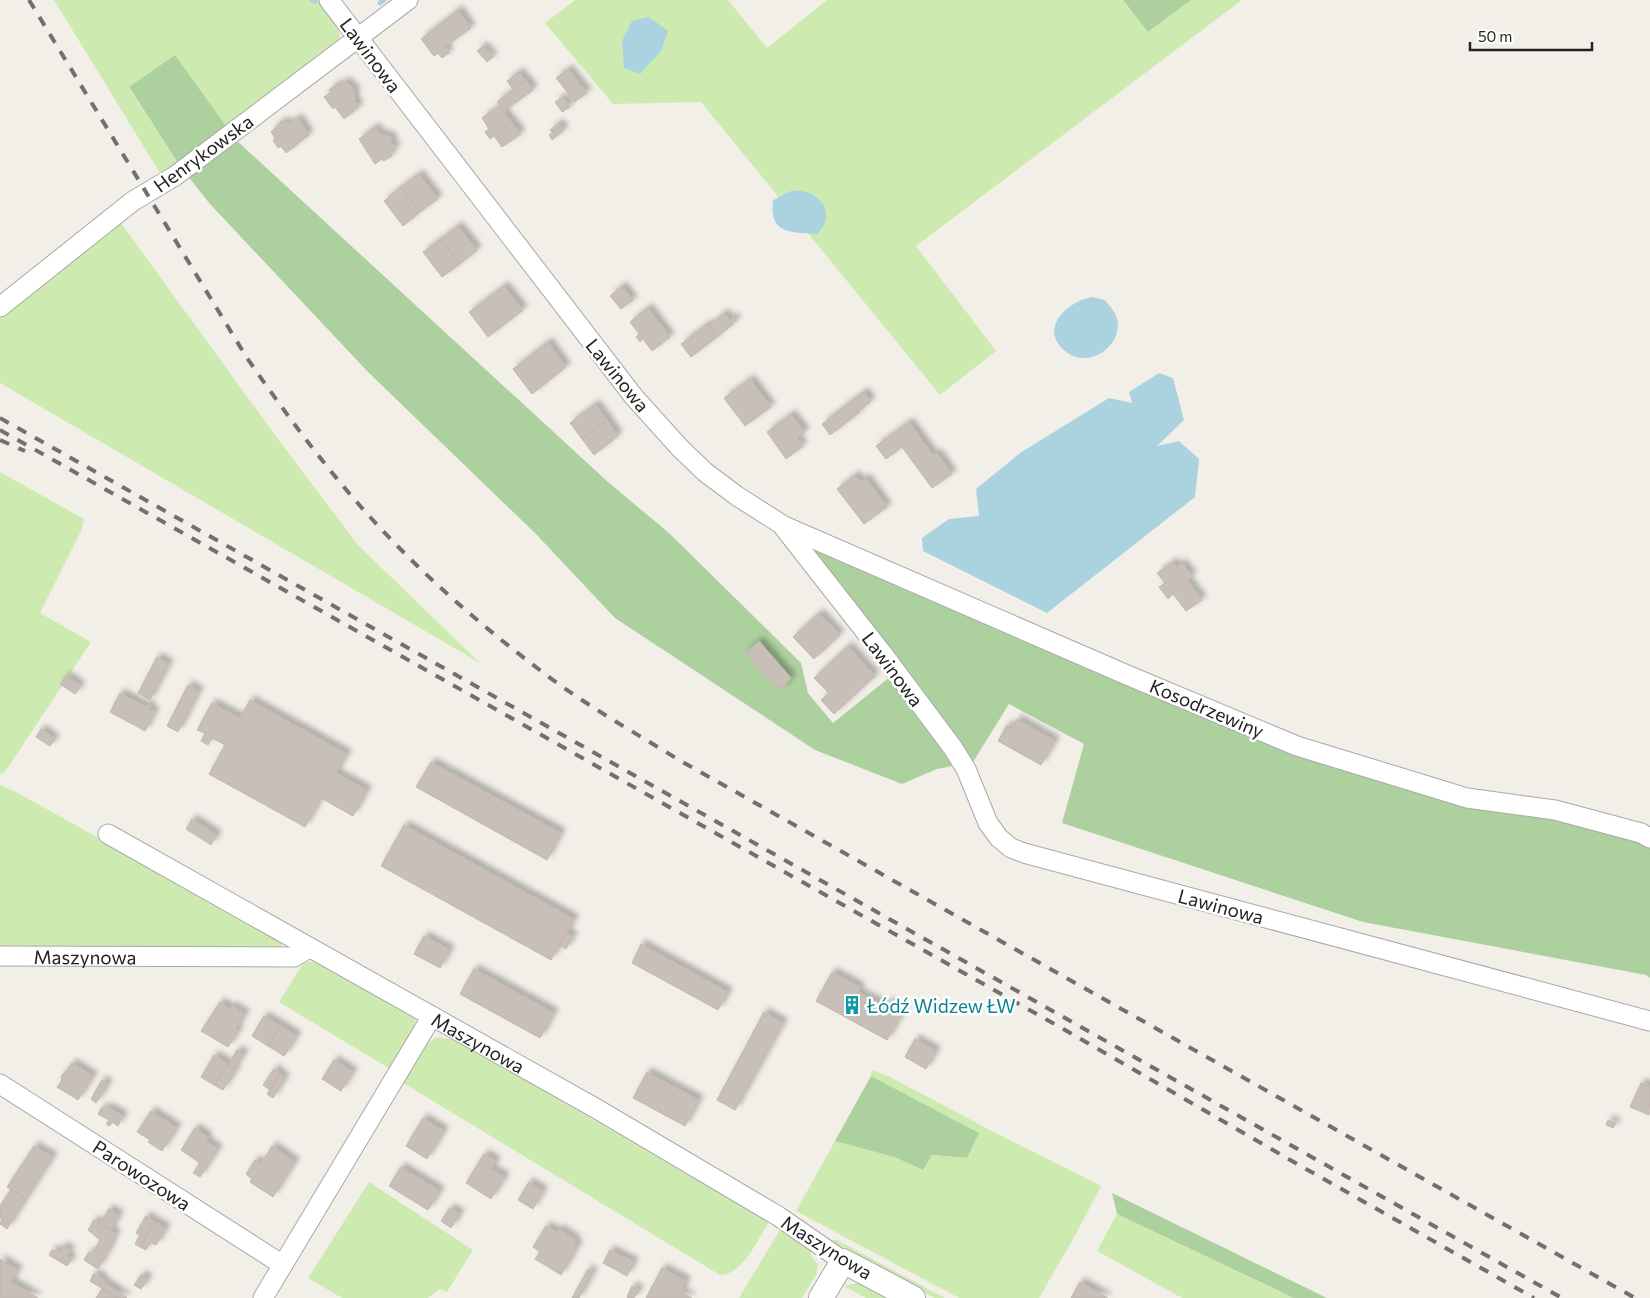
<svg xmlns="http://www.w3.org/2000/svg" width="1650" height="1298" viewBox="0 0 1650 1298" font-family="Commissioner,sans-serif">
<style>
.grass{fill:#cdebb0}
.forest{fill:#add19e}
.water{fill:#aad3df}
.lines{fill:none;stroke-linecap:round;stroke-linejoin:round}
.stream{stroke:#aad3df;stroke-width:5}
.building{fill:#c7bfb8;stroke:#c4b6ab;filter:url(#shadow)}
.minor-casing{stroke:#a9a9a9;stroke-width:21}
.tertiary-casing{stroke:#a9a9a9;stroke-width:26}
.minor{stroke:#fff;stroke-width:19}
.tertiary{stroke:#fff;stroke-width:24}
.rail{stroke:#707070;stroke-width:4;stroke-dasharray:10 10;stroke-linecap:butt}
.labels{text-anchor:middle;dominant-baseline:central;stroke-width:5;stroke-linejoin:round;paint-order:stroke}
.street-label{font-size:19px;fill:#222;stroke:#fff}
.culture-label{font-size:19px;fill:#0d838f;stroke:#fff;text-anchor:start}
</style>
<defs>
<filter id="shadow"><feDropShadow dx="4.5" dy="-4.5" stdDeviation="2.5" flood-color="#0004"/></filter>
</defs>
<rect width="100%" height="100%" fill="#f2efe9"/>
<path class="grass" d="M54 0H320C333 17 351 33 330 52L225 126 175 55 129 88 180 166 163 178Z
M575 0H728L767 48 827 0H1123L1148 32 1191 0H1242L916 246 996 351 940 395 701 102 613 104 545 23Z
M118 219 275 435 358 545 480 663 0 383V315Z
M0 472 84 519 82 529 40 613 91 642 9 766 3 774 0 773Z
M0 785 18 793 281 940 282 945 278 950 0 947Z
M307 962H316L416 1017 414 1031 390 1069 279 1002 302 965Z
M437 1037 456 1040 769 1222C758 1239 743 1275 720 1275L403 1083 427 1044Z
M872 1070 890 1077 1009 1140 1101 1186 1077 1232 1039 1298H959L796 1211 835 1141 894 1157 922 1170 932 1155 967 1158 979 1133 871 1076Z
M369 1182 473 1250 447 1292 440 1289 428 1298H342L308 1278Z
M1117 1214 1294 1298H1182L1097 1251Z
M780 1230H785L814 1248 810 1253 818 1265 816 1275 802 1298H739Z
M833 1240H837L945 1298H934L831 1241Z
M857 1283 863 1284 892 1298H866L844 1286Z"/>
<path class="forest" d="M1123 0H1191L1148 32Z
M175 55 236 140 608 482 669 533 801 663 808 693 833 723 896 672 781 524 1297 746 1650 838V978L1646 975 1363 922 1062 823 1084 744 1009 704 973 762 937 769 902 784 815 750 615 618 535 533 368 372 210 204 180 166 129 87Z
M871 1076 979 1133 967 1158 932 1155 923 1170 894 1157 835 1141Z
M1112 1193 1327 1298H1294L1117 1214Z"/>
<path class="water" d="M649 17 668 31 661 51 640 74 624 68 622 41 632 21Z
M791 191C795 191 800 190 803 191 826 196 834 218 817 234 791 232 769 235 773 200Z
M1093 297C1096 298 1101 299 1104 300 1107 302 1110 306 1112 309 1133 336 1093 374 1065 351 1038 329 1067 301 1093 297Z
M1159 373 1173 378 1184 420 1157 446 1179 441 1199 459 1195 497 1047 613 923 551 922 538 949 519 979 516 976 489 1020 453 1109 398 1132 403 1129 392Z"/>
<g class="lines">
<path class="stream" d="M312 0 315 1
M380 3 384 0"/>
</g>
<path class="building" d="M458 10 471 28 445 47 449 53 442 58 438 53 434 56 421 39Z
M483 46 493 57 487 62 477 51Z
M568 69 587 93 575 102 556 78Z
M519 72 525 80 513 89 507 81Z
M526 80 533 90 504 111 497 102Z
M345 81 356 91 354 92 355 101 359 107 344 119 335 107 333 109 324 97 331 92 329 90 337 84 339 86Z
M563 97 570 107 562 112 555 102Z
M499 106 521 134 502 147 494 136 490 139 485 132 489 129 482 118Z
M298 118 309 135 286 153 281 146 278 148 273 140 275 138 271 132 282 121 283 123H291Z
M559 123 561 126 552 132 550 130Z
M561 126 564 130 552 140 549 135Z
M375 127 379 133 387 136 389 135 393 140 391 142 396 148 390 153 392 156 384 161 382 159 375 164 359 139Z
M419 174 438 199 420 212 401 187Z
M401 187 420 212 403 226 384 201Z
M458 226 477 250 460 264 441 239Z
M441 239 460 264 442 277 423 252Z
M504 286 523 310 488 337 469 312Z
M622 286 633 300 621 309 610 296Z
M648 308 670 337 652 351 643 339 640 342 636 337 639 334 630 322Z
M724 313 733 324 717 337 709 326Z
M734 317 737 320 732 323 730 320Z
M707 324 717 337 691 357 681 344Z
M548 342 566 367 532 394 513 369Z
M750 379 771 407 745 426 724 398Z
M864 392 871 401 858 412 850 402Z
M850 402 859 413 830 435 822 424Z
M595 404 607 420 582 439 570 423Z
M791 414 805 432 797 438 803 446 786 459 767 432Z
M607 420 618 436 594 455 582 439Z
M909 422 933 455 937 453 952 474 932 488 902 447 886 459 876 446Z
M855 475 861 482 866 478 887 507 864 524 837 489Z
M1173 562 1177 567 1182 563 1192 576 1187 580 1202 600 1186 611 1173 594 1168 599 1159 587 1165 583 1157 573Z
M819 613 840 635 814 659 793 637Z
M759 641 791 678 782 689 772 683 745 653Z
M848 646 875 676 834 714 821 700 829 693 814 678Z
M157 657 169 664 150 700 138 693Z
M66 676 81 686 75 694 60 684Z
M188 685 199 691 178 732 167 726Z
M120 693 146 707 148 704 151 706 149 709 155 712 145 731 110 712Z
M250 700 347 754 336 773 367 790 353 816 321 798 305 827 209 774 225 745 212 738 208 745 201 741 205 733 197 730 212 703 240 718Z
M1017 719 1055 741 1041 765 998 741 1007 725 1012 728Z
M41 729 55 739 50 746 36 737Z
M431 762 561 833 547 860 416 787Z
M192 819 217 835 211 845 186 829Z
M404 825 574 919 551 960 381 866Z
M566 932 573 936 566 949 559 945Z
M424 936 450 950 440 968 414 954Z
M641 944 728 992 718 1010 632 963Z
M474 969 554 1013 540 1038 460 994Z
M832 972 860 987 858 992 886 1007 889 1002 904 1010 887 1040 816 1001Z
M220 1002 230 1009 232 1006 245 1014 236 1029 239 1030 228 1047 201 1031Z
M764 1012 783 1023 735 1110 717 1100Z
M264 1016 281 1026 268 1046 252 1036Z
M281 1026 297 1036 284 1056 268 1046Z
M915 1039 936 1051 926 1069 905 1057Z
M237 1050 244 1054 234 1069 228 1065Z
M214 1055 228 1064 214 1085 201 1077Z
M334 1060 353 1072 341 1091 322 1079Z
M72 1063 93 1076 78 1100 57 1087 62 1080 61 1076 67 1070Z
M228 1065 236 1070 223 1090 214 1085Z
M274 1069 280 1073 270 1090 263 1085Z
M647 1072 699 1100 685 1126 633 1098Z
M279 1074 285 1078 273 1098 267 1094Z
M102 1080 108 1084 96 1103 91 1099Z
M1641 1083 1650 1086 1649 1115 1630 1107Z
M102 1107 106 1110 108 1107 123 1116 118 1126 112 1122 110 1126 106 1124 109 1120 98 1114Z
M151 1111 177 1128 162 1151 148 1142 150 1140 137 1132Z
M423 1118 444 1131 427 1159 406 1146Z
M1608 1120 1616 1123 1613 1128 1606 1125Z
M195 1128 208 1137 206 1141 218 1149 200 1177 193 1173 200 1163 181 1150Z
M34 1146 53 1157 26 1199 7 1187Z
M272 1146 295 1162 273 1197 250 1182 252 1179 246 1174 255 1160 261 1164Z
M484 1154 496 1161 491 1169 505 1177 491 1199 466 1183Z
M401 1167 440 1191 428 1210 389 1186Z
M529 1182 543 1191 533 1209 518 1200Z
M11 1189 26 1199 10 1224 0 1218V1206Z
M450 1208 460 1214 451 1228 441 1221Z
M109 1209 119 1215 111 1230 100 1223Z
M146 1216 155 1222 140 1247 135 1244 140 1235 136 1233Z
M2 1219 10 1224 7 1229 0 1224Z
M94 1220 116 1234 111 1243 112 1244 98 1269 84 1260 89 1252 92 1254 100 1240 88 1230Z
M155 1222 166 1228 156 1245 151 1242 146 1250 140 1247Z
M546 1226 557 1232 559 1229 576 1240 574 1243 578 1245 561 1275 535 1259 540 1252 533 1247Z
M63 1246 70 1250 67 1256 72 1259 67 1266 49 1255 52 1250 60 1251Z
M610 1250 634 1262 627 1276 603 1263Z
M0 1259 18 1270 11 1282 38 1298H0Z
M662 1268 686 1281 681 1292 692 1298H646Z
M588 1269 593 1272 579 1298H572Z
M94 1273 103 1279 98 1286 90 1281Z
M141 1275 148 1279 141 1289 134 1285Z
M102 1281 114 1289 110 1294 98 1286Z
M1080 1282 1108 1298H1071Z
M632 1286 639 1290 634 1298H628L627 1297Z
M102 1289 110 1294 117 1298H96Z
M114 1289 127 1298H117L110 1294Z"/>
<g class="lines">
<g class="minor-casing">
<g id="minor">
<path d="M329 0 634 397 680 448 705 472 737 496 781 524 882 653 953 748 966 769 988 823 999 838 1011 848 1024 853 1650 1021"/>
<path d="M0 307 133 201 175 176 408 0"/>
<path d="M784 526 1127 675 1297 746 1467 798 1555 810 1641 833 1650 838"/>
<path id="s1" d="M108 834 597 1109 778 1216 843 1261"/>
<path id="s2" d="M0 956 294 957 309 948"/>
<path d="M0 1084 283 1265"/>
<path d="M263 1298 432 1016"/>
</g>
</g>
<g class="tertiary-casing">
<path id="tertiary" d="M821 1298 843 1261 913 1298"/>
</g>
<use href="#minor" class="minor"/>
<use href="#tertiary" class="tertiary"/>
<path class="rail" d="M29 0 247 358C281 407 316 455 355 500 411 565 476 622 545 674 587 706 634 732 679 760L1635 1298
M0 418 1562 1298
M0 430 1058 1026 1292 1161 1534 1298
M0 440 25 451"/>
</g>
<defs>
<g id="building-bare" transform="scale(1.5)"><path d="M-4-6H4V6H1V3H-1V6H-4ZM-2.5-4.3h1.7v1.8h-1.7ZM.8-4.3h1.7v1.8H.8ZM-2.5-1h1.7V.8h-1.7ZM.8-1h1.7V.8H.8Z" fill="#0f9aa8" stroke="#fff" stroke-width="2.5" paint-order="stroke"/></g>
</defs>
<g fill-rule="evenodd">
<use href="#building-bare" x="852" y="1005"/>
</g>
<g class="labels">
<g class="street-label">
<text transform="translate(371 55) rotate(53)">Lawinowa</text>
<text transform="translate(203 153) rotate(-36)">Henrykowska</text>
<text transform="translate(618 375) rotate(51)">Lawinowa</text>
<text transform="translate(893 669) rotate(53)">Lawinowa</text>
<text transform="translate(1207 708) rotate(23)">Kosodrzewiny</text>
<text transform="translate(1221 906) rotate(15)">Lawinowa</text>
<text stroke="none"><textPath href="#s2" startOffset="85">Maszynowa</textPath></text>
<text stroke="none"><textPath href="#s1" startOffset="425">Maszynowa</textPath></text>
<text transform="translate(142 1175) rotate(33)">Parowozowa</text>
<text transform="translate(827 1247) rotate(32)">Maszynowa</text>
</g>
<g class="culture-label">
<text x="867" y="1005">Łódź Widzew ŁW</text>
</g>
</g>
<path d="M1470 42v8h122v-8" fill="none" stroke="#222222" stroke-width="2.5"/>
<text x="1478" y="42" font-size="15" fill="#222222" stroke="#ffffff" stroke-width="4" paint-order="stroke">50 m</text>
</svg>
